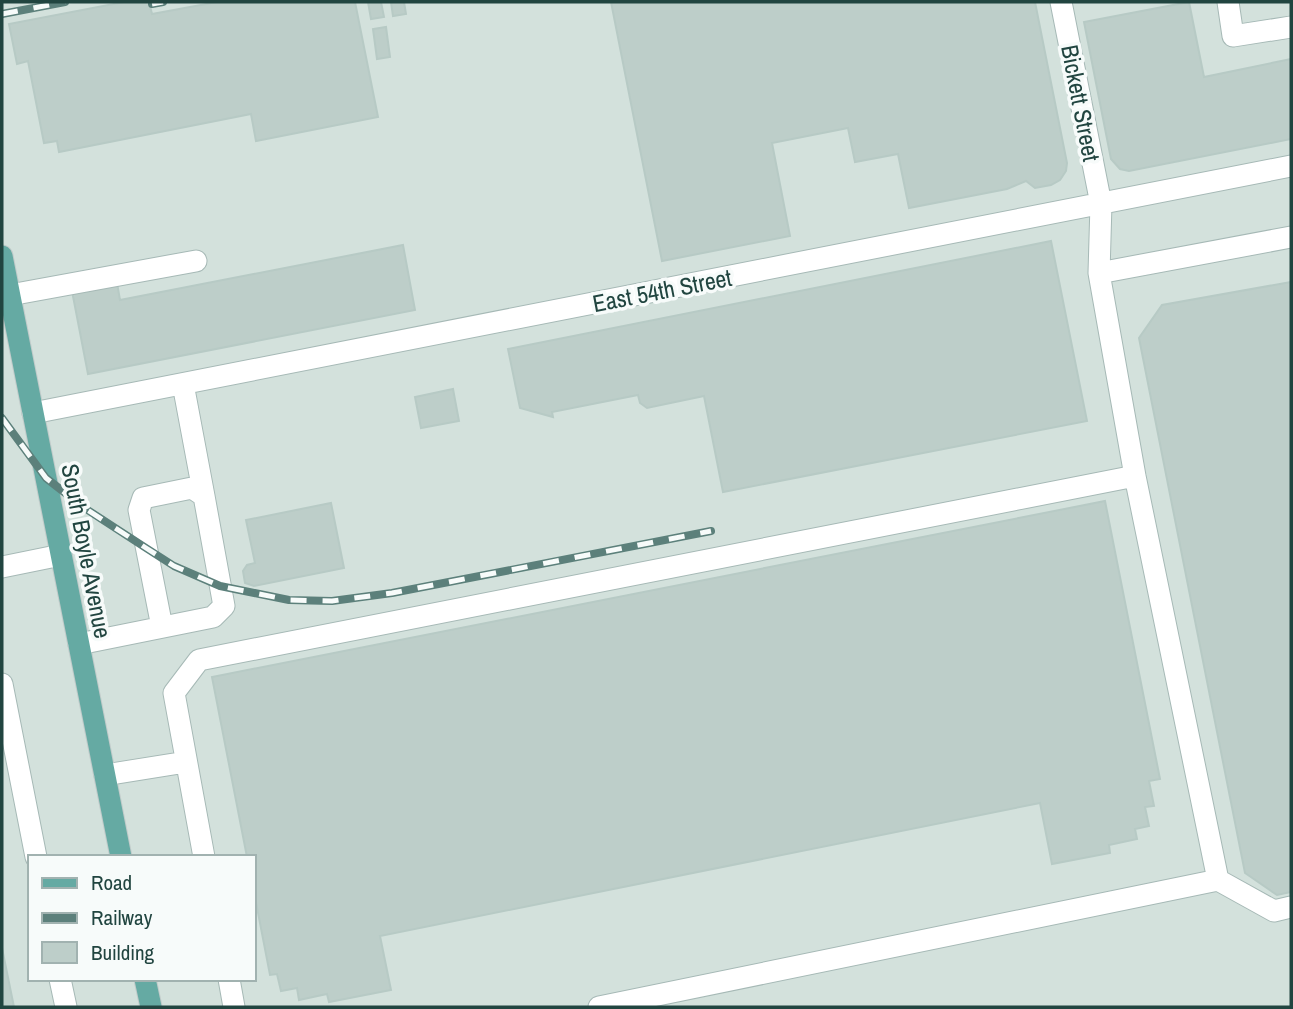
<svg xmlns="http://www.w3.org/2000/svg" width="1293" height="1009" viewBox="0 0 1293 1009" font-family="'Archivo Narrow',sans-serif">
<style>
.built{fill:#d3e1dc;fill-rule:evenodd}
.building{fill:#bdcec9;stroke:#b7cac5;stroke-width:2}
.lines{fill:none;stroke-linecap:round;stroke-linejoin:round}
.minor-casing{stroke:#a6b9b6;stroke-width:23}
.major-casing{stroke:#c1cbca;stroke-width:23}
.minor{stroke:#fff;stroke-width:21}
.major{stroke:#65aaa3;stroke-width:21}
.rail-casing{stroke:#5c807b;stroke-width:8}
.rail{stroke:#f7fbfa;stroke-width:5;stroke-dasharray:16;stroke-linecap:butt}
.labels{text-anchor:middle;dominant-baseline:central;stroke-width:7;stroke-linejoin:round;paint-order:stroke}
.street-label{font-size:24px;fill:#214540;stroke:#f7fbfa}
</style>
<rect width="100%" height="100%" fill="#e5f0ed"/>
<path class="built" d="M2 2H1291V1007H2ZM30 857H254V979H30Z"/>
<path class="building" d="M124 2H149L152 14 217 2H355L378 117 256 141 251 114 59 152 57 141 44 143 28 61 17 64 9 24Z
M368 2H381L384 17 371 19Z
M391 2H404L406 14 393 16Z
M611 2H1035L1067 163 1066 171 1060 180 1051 185 1035 188 1026 181 1007 189 909 208 898 154 855 162 848 128 772 143 790 236 662 261Z
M1189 2 1204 77 1291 59V139L1129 171 1120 169 1111 159 1084 22Z
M386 27 390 57 377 59 373 29Z
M1051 241 1087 421 723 492 704 396 647 408 640 403 638 395 552 412 553 417 520 408 508 349Z
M403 245 415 310 88 374 72 291 117 283 120 300Z
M1291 282V892L1277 895 1245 873 1139 338 1162 305Z
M453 389 459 421 421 428 415 397Z
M1105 501 1160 779 1149 781 1154 806 1145 807 1149 826 1135 829 1137 839 1109 845 1110 853 1052 864 1040 803 380 936 391 990 329 1002 327 994 299 1000 297 988 281 991 277 974 270 975 254 892V857H247L212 677Z
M331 503 344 568 254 586 245 583 243 571 247 565 255 563 246 520Z
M2 948 14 1007H2Z"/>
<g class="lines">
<g class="minor-casing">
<path id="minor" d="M1061 2 1101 204 1099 273 1135 476 1218 880
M1228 2 1233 36 1291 27
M1099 273 1291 237
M10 295 196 261
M183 384 204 496
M33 413 1291 166
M2 567 61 555
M79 644 213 617 224 606 204 496 192 488 143 498 139 510 162 627
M2 684 36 857
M105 775 186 762
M204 857 174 693 199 660 1135 476
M60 979 66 1007
M229 979 234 1007
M599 1007 1218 880 1274 911 1291 907"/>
</g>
<g class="major-casing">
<path id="major" d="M2 256 121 857
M145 979 151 1007"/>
</g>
<use href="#minor" class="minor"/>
<use href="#major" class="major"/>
<g class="rail-casing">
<path id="rail" d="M152 4 163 2
M2 14 65 2
M2 418 46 478 83 507 146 548 174 566 220 586 289 600 332 601 392 593 711 531"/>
</g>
<use href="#rail" class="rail"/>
</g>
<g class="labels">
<g class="street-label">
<text transform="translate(1081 103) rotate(79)">Bickett Street</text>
<text transform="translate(662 290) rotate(-11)">East 54th Street</text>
<text transform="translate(87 551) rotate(79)">South Boyle Avenue</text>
</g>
</g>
<rect width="1293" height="1009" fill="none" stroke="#214540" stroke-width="7"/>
<rect x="28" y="855" width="228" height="126" fill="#f7fbfa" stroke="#a1b2b0" stroke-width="2"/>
<rect x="42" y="878" width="35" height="10" fill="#65aaa3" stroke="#a1b2b0" stroke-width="2"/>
<text x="91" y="890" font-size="21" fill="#214540">Road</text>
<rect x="42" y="913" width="35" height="10" fill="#5c807b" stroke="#a1b2b0" stroke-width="2"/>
<text x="91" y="925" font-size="21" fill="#214540">Railway</text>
<rect x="42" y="942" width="35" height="21" fill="#bdcec9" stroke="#a1b2b0" stroke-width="2"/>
<text x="91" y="960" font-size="21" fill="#214540">Building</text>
</svg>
